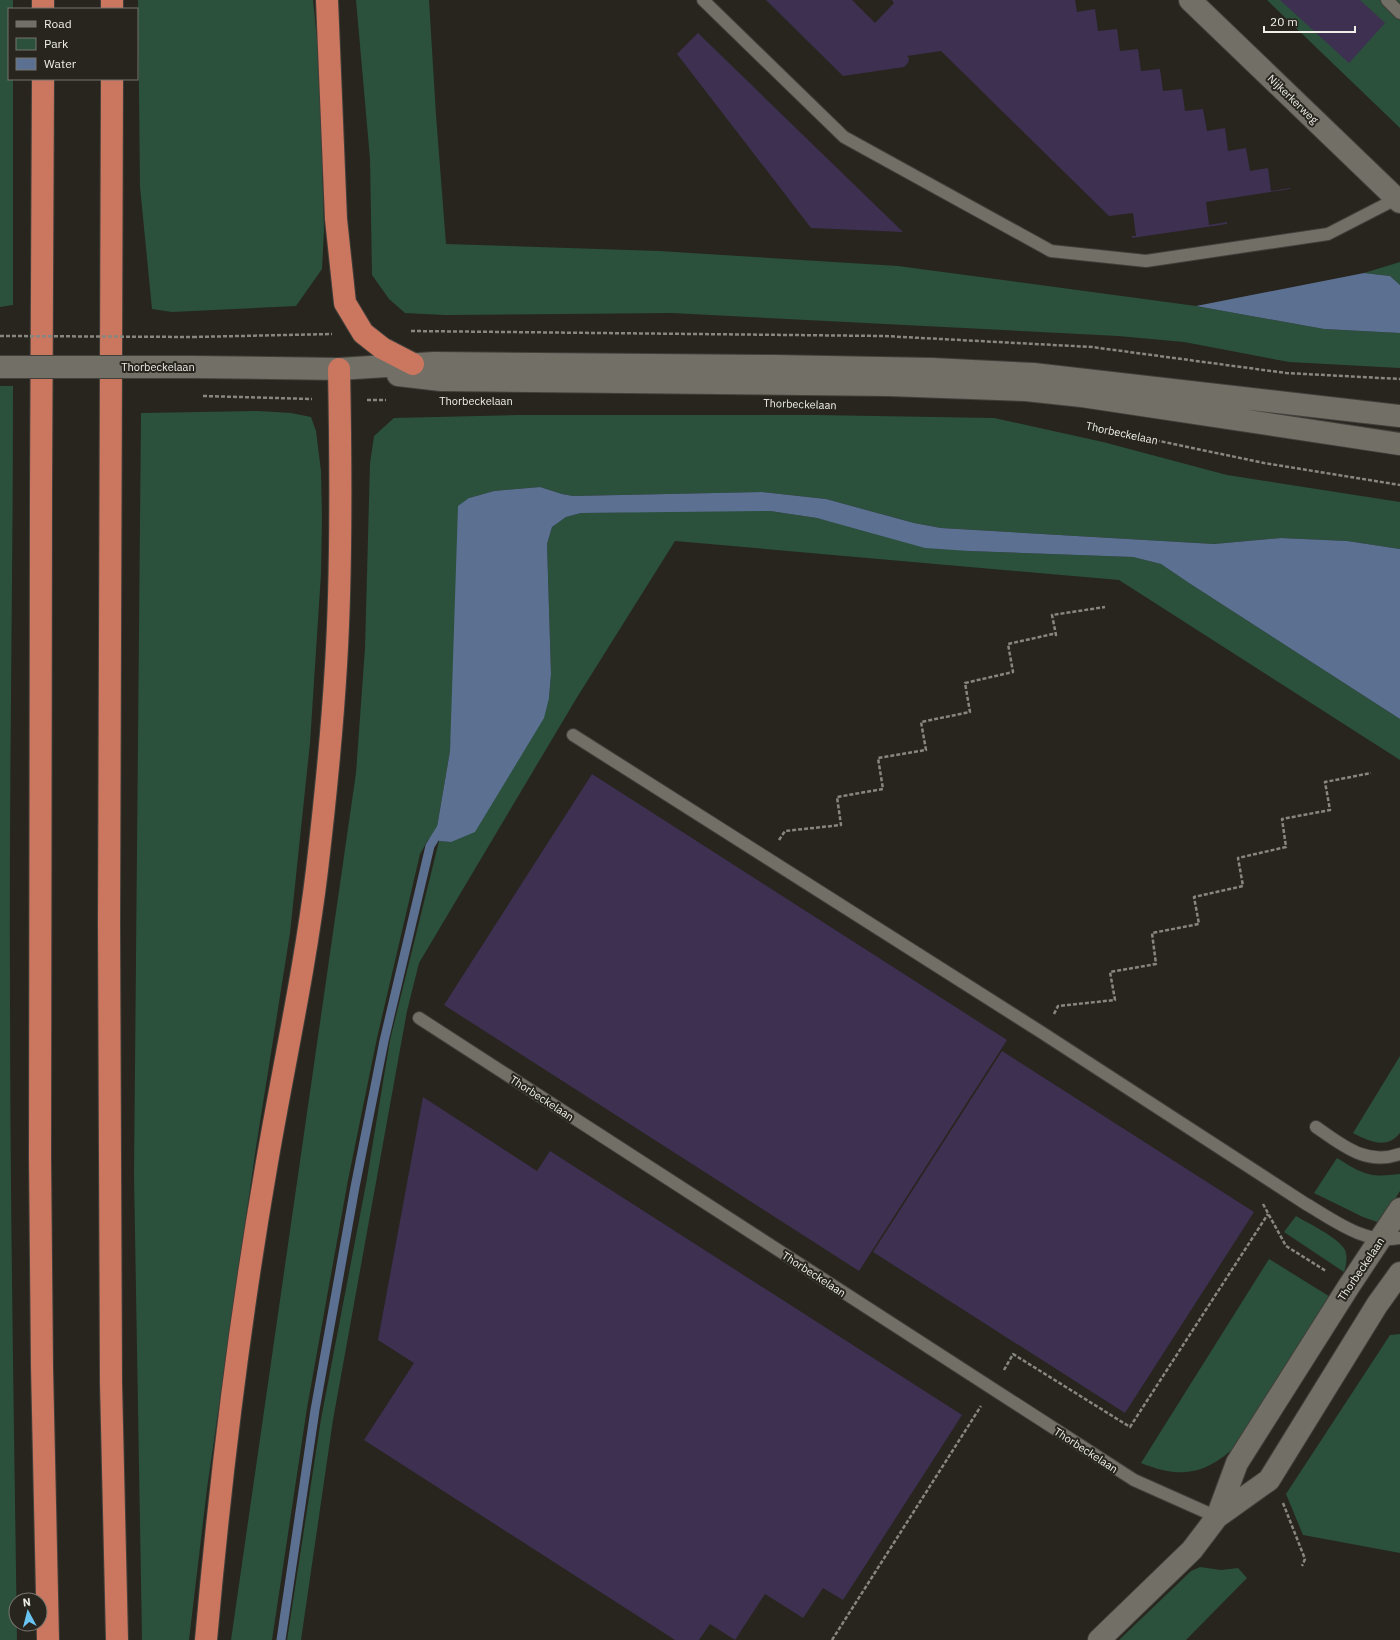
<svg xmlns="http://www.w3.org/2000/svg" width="1400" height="1640" viewBox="0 0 1400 1640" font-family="'IBM Plex Sans',sans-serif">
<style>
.green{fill:#2b503c}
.water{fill:#5c7092}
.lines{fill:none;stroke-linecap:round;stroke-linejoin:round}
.stream{stroke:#5c7092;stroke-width:9}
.building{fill:#3e3051}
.lane-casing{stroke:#413f3a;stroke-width:14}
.street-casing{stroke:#413f3a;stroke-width:24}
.secondary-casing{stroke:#413f3a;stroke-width:24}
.highway-casing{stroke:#413f3a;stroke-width:24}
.path{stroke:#878680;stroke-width:2.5;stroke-dasharray:4 2;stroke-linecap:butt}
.lane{stroke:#716f66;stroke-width:12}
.street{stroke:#716f66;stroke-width:22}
.secondary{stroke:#716f66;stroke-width:22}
.highway{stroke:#cb765f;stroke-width:22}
.secondary-bridge-casing{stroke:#413f3a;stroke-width:24;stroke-linecap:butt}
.path-bridge{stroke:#878680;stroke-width:2.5;stroke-dasharray:4 2;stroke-linecap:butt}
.secondary-bridge{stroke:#716f66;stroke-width:22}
.labels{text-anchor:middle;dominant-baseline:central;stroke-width:4;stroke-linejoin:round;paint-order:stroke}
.street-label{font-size:11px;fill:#efeee9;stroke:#27251e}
</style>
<rect width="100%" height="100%" fill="#27251e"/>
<path class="green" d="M0 0H13V9H9V79H13V305L0 307Z
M138 0H313L319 58 324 231 322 269 296 306 172 312 152 309 140 187Z
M356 0H429L436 115 446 244 659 251 898 266 1196 306 1324 329 1400 333V368L1289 362 1184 342 1118 336 672 313 445 315 405 313 389 299 372 275 370 159Z
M1267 0H1400V128Z
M1400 262V285L1390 276 1364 273Z
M0 386H13C13 584 9 781 10 979 10 1199 14 1422 17 1640H0Z
M258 411 291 413 311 417 316 431 321 471 322 518 321 574 310 743 290 933 255 1154 207 1489 189 1640H142L134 1175 141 413Z
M517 415H817L994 418 1103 442 1227 475 1400 502V549L1346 541 1281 538 1214 544 941 528 914 523 826 499 762 492 573 496 562 494 540 487 494 491 469 498 450 751 436 833 428 840 420 854 377 1038 348 1180 307 1408 272 1640H231L356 773 365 648 370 463 374 436 394 418Z
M684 511H770L817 518 969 551 1133 557 1161 564 1189 583 1400 719V760L1119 580 675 541 576 699 419 963 407 1011 333 1420 301 1640H287L321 1419 366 1184 390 1040 439 841 451 842 549 698 551 674 547 544 552 527 566 517 581 513Z
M1400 1056V1133C1387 1150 1368 1141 1353 1133Z
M1337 1158C1363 1174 1369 1178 1400 1174V1191L1380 1223 1363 1217 1314 1193Z
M1296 1216C1309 1224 1338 1237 1345 1250 1348 1257 1346 1266 1344 1272L1284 1232Z
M1269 1259 1332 1298 1239 1443C1207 1474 1183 1480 1141 1463Z
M1400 1334V1553L1303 1535 1286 1494 1390 1335Z
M1200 1567 1221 1570 1238 1568 1247 1578 1186 1640H1119L1191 1571Z"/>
<path class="water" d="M1364 273 1390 276 1400 285V333L1324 329 1196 306Z
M540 487 562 494 573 496 762 492 826 499 914 523 941 528 1214 544 1281 538 1347 541 1400 549V719L1189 583 1161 564 1133 557 969 551 925 548 817 518 770 511 581 513 566 517 552 527 547 544 551 674 549 698 544 718 475 832 451 842 439 841 436 833 450 751 458 506 469 498 494 491Z"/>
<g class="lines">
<path class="stream" d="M281 1640 315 1410 355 1187 384 1041 430 846 443 825"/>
</g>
<path class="building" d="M766 0H852L875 23 894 3 892 0H1075L1077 12 1095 9 1098 31 1117 29 1120 51 1138 49 1141 71 1160 69 1163 91 1182 89 1185 111 1203 109 1207 131 1225 128 1228 151 1246 148 1250 171 1268 168 1271 191 1290 188V189L1206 202 1209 225 1227 222V224L1132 238V236H1136L1133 213 1109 216 941 51 907 56 909 58 908 63 904 67 843 76Z
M1280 0H1360L1385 23 1349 63Z
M698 33 903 232 811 228 677 54Z
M592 774 1007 1040 859 1271 444 1005Z
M1002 1051 1254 1212 1125 1413 873 1252Z
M423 1097 537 1171 550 1151 962 1415 843 1600 823 1588 803 1618 765 1594 735 1640 710 1624 699 1640H675L364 1440 414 1363 378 1340Z"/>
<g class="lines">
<g class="lane-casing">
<path id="lane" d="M703 0 844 137 1051 251 1146 261 1328 234 1396 199 1400 198
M1387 0 1400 13
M573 735 1041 1032 1306 1204C1334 1220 1365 1245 1400 1238
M419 1018 1134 1480 1217 1517
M1316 1127C1342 1145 1366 1166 1400 1154"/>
</g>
<g class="street-casing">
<path id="street" d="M1190 0 1400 202
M1217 1517 1269 1480 1377 1305 1400 1273
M1099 1640 1192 1550 1217 1517 1237 1463 1349 1286 1400 1209"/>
</g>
<g class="secondary-casing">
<path id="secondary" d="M193 367 339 369 434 363 774 366 932 369 1033 374 1400 416
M398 375 441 380 889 385 1026 390 1082 396 1400 444"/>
</g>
<g class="highway-casing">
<path id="highway" d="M327 0 336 219 345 303 363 333 382 348 413 364
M43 9V0
M112 9V0
M43 79 41 491 40 1157 42 1367 48 1640
M112 79 109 924 111 1383 117 1640
M206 1640C220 1482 239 1324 266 1168 283 1068 305 970 317 870 325 802 332 733 336 665 342 567 341 467 339 369"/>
</g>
<path class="path" d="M411 331 884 336 1092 347 1286 373 1400 379
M193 337 332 334
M203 396 312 399
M367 400H386
M1097 428 1264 463 1400 485
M779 840 785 831 841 825 837 797 883 789 878 758 926 750 921 722 970 712 965 683 1013 672 1008 644 1053 634 1056 635 1052 615 1105 607
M1054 1014 1058 1006 1115 1000 1110 972 1156 964 1152 933 1199 924 1194 897 1243 886 1238 858 1286 847 1282 819 1330 810 1325 782 1371 773
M1263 1204 1286 1246 1326 1271
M1004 1370 1013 1354 1130 1427 1268 1214
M1283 1503 1305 1559 1302 1566
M832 1640 981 1406"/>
<use href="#lane" class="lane"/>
<use href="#street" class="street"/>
<use href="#secondary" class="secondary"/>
<use href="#highway" class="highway"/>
<g class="secondary-bridge-casing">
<path id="secondary-bridge" d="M0 367H193"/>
</g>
<path class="path-bridge" d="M0 336 193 337"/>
<use href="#secondary-bridge" class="secondary-bridge"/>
</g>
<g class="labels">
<g class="street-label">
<text transform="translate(1293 99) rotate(44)">Nijkerkerweg</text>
<text x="158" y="367">Thorbeckelaan</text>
<text x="476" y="401">Thorbeckelaan</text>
<text transform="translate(800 404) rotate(2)">Thorbeckelaan</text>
<text transform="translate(1122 433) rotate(12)">Thorbeckelaan</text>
<text transform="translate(542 1098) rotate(33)">Thorbeckelaan</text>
<text transform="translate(1361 1269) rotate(-56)">Thorbeckelaan</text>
<text transform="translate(814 1274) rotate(33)">Thorbeckelaan</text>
<text transform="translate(1086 1450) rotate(33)">Thorbeckelaan</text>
</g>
</g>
<rect x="8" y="8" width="130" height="72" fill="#27251e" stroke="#77756f"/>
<rect x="16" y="21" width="20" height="6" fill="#716f66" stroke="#77756f"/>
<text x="44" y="28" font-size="12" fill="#efeee9">Road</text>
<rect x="16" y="38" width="20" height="12" fill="#2b503c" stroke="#77756f"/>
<text x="44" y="48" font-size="12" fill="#efeee9">Park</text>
<rect x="16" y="58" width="20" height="12" fill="#5c7092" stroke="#77756f"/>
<text x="44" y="68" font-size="12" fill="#efeee9">Water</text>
<g transform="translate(28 1612) rotate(353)"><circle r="19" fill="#27251e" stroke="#77756f"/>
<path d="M0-3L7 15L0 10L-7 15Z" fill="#69c4f1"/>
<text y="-6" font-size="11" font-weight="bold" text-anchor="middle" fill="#efeee9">N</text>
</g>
<path d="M1264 26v6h91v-6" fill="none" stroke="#efeee9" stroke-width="2"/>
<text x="1270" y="26" font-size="12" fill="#efeee9" stroke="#27251e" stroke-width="3" paint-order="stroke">20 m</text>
</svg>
